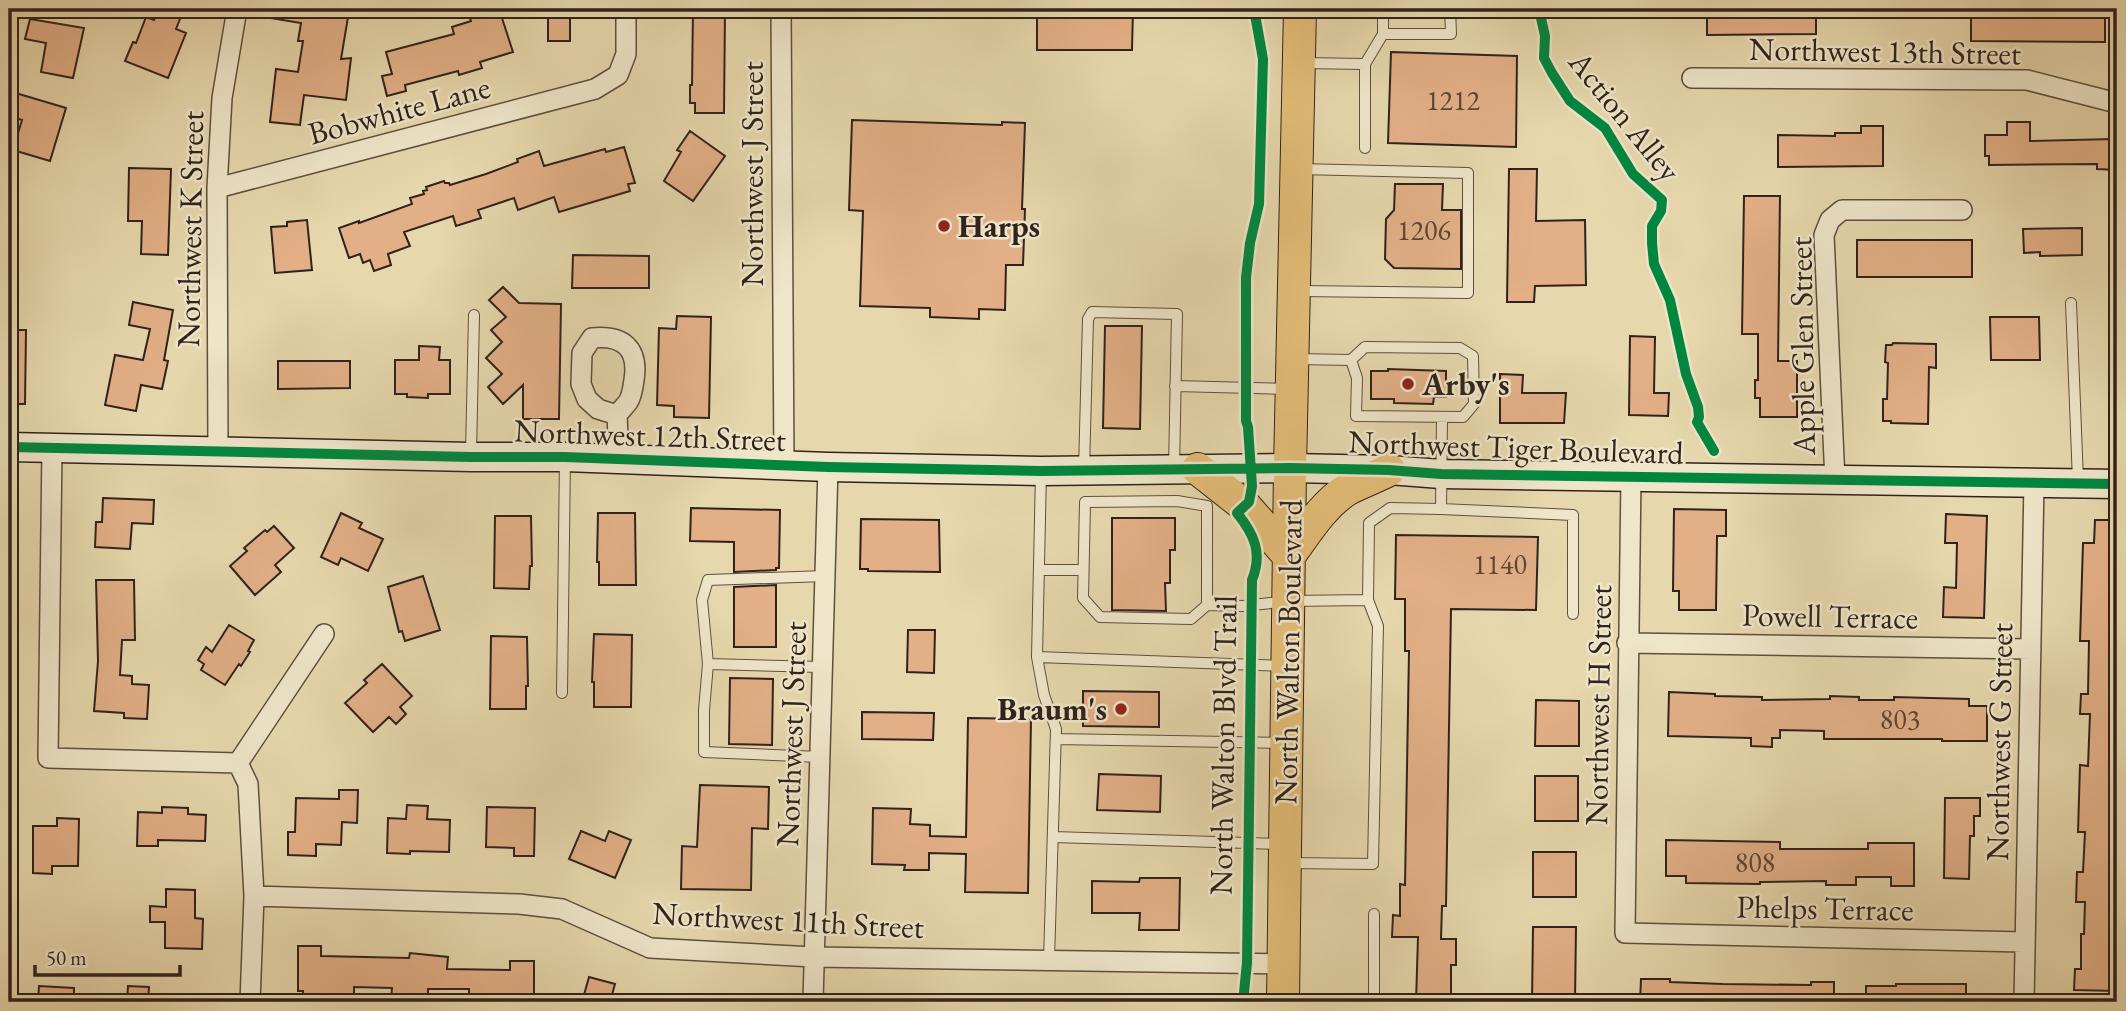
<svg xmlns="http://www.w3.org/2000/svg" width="2126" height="1011" viewBox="0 0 2126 1011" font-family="'EB Garamond',serif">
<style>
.building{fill:#e2af86;stroke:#30221d;stroke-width:2}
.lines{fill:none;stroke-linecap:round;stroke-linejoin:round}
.lane-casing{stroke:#5e4f41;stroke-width:12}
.street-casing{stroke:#5e4f41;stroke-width:22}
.secondary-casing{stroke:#30221d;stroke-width:31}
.primary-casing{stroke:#30221d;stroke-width:34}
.lane{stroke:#efe5c9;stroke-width:10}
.street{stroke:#efe5c9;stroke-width:19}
.secondary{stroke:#efe5c9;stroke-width:28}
.primary{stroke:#e3bc76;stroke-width:32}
.cycleway-casing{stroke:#efe5c9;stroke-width:15}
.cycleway{stroke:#00873e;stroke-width:10}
.poi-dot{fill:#8f2418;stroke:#efe5c9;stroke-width:2.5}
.labels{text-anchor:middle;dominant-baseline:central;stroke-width:5;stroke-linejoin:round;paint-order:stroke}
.number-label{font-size:28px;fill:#5c4537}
.street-label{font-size:32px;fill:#30221d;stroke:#efe5c9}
.poi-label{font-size:32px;font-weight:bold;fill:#30221d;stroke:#efe5c9;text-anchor:start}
</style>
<rect width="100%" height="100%" fill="#e6d7ac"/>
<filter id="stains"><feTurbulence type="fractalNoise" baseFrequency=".00286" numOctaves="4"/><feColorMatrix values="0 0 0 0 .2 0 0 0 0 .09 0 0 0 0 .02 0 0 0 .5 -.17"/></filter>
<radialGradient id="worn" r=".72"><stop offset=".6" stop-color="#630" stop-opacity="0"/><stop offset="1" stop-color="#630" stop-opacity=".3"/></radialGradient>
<path class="building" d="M158 9H184L176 29 186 33 168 78 125 61 133 42 136 43 146 17 154 20Z
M271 9H343L342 16 348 17 341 59 351 58 346 100 304 95 300 125 270 122 276 69 298 72 303 41H298L301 23 270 18Z
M467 9H486L488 16 500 12 513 52 480 62 482 68 459 75 458 71 405 85 406 91 387 96 382 76 392 74 386 52 454 34 452 27 471 21Z
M548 9H570V41H548Z
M693 9H725L724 113H695V103H690V85H692Z
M1037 9H1133L1132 50H1037Z
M1707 9H1816V34L1707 35Z
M2063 9H2086V11L2105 12V42L1971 41V11H2063Z
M30 19 84 28 73 78 41 72 46 43 25 39Z
M1391 52 1517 56 1516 147 1388 143Z
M9 91 66 108 50 161 13 150 22 120 9 116Z
M852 120 1002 125V122L1025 123 1022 209H1025L1023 265H1006L1005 310 979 309V319L930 317V308L860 306 863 211 849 210Z
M2007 122H2030V141L2112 139V141H2117V170L2097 169V164L1989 165V156H1985V135H2007Z
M1861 126H1883V166L1778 167V135L1835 136V133H1861Z
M690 131 725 156 693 201 664 181 681 152 677 150Z
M624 147 635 183 628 184 630 191 559 212 554 197 518 210 514 198 478 210 481 218 456 226 453 216 404 232 410 246 388 254 391 265 374 271 370 260 363 263 360 254 349 258 339 228 359 221V223L412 204 410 198 424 194 423 191 427 190 426 187 444 181 445 183H449L450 185 486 174 518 162 517 159 539 151 544 166 605 149 606 152Z
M129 168 171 169 168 255 141 254 142 221H128Z
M1509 169H1537L1536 221 1585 220 1586 285 1535 286 1534 302H1507Z
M1395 184H1443L1442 210H1461V269L1394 268 1385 259 1386 219 1394 210Z
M1744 196H1780L1778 361H1797V417H1760V398H1755V380H1758V334H1742Z
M307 220 312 270 275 273 271 227 287 226V222Z
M2082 228V255L2040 256V252L2024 253 2023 229Z
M1857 240H1972V277H1857Z
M573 255 649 256V288H572Z
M503 287 519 303 561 304 559 419H523V385L503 404 488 387 502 374 486 358 502 342 491 330 506 317 489 300Z
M133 302 173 310 164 360 168 361 162 389 141 385 136 411 105 405 115 355 143 360 150 329 129 325Z
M677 316 711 317 709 418 674 417V406L657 405 659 328 676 329Z
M1990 317H2039L2040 360H1991Z
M1105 326H1142L1140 429 1103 428Z
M9 330H26L25 404H9Z
M1630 336 1655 337 1654 393H1669L1668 416 1629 415Z
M1893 343 1936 344V368L1929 367 1928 424 1891 423V421H1883V399H1887L1888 363 1885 362 1886 345H1892Z
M419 346 440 347 439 360H450V394H428V398L407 397V394H395V360H419Z
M278 361H350V388L278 389Z
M1388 369 1446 371V397H1434L1433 404 1394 403V399H1371V371H1388Z
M1500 374 1523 375 1522 393H1566L1564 423H1500Z
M103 498 154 500 153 524 132 523 130 549 95 547 96 522H102Z
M691 508 780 510 779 568H776V570L734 572V542L690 541Z
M1674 509 1726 510V536H1717L1716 610H1679V591H1673Z
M341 513 362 523 359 528 383 539 368 571 341 558 338 565 321 557Z
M598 513H635L636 585H599V562H597Z
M1946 514 1987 516 1984 618 1943 617 1944 587 1956 588 1957 543H1945Z
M495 516H531L532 566H530L529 589 494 588Z
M1112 518H1175V550H1170V583H1165L1166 611 1112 610Z
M861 519 939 520 940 572 868 571V569H860Z
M2095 520H2117V571H2111V608H2115L2113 658H2117V715H2112L2111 747H2117V763H2111L2110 798H2116V815H2117L2114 873H2117V991L2074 990 2075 969H2081V934H2084L2085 902H2076L2077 872H2083L2085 832H2078L2080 765 2088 766 2090 714H2080L2081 694H2088L2089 641H2080L2083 543H2094Z
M274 526 294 548 275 565 281 572 255 595 230 566 247 551 244 548 265 530 267 532Z
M1396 535 1538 537 1536 610 1451 609 1446 906H1442L1441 939H1456V965H1451V1002H1416L1418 937H1392L1393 915 1400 916V884L1405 885 1409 651H1405V599H1395Z
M423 576 440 630 405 641 402 631 399 632 388 587Z
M96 580H134L135 640H122L120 675 132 676V684L149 685 147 719 124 718V713L94 711 98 661Z
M776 585V647H734V587Z
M229 625 254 640 248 651 250 652 241 666 239 664 225 685 201 670 204 664 198 660 206 647 212 652Z
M908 630H935L934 673 907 672Z
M594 634 632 635 631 707H594V682H592Z
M491 636 527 637 528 686H526V709H490Z
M382 664 412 696 400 707 406 714 396 724 389 717 373 732 345 703 367 683 364 680Z
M730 678 773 679 772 745 729 744Z
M1083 691 1159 692V727L1083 726Z
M1669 692 1715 694V696L1762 697V700L1830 699V696L1859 697V700H1894V697L1969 699V706H1987V741H1942V739H1824V731L1780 730V738H1772V747L1751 746V738L1668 736Z
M1536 700 1579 701V746H1535Z
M862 712 934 713 933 740 862 739Z
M968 718 1031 719 1028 893 965 892 966 854 929 853V870H904L905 865 872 864 873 808 911 809 910 824 930 825V836L966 837Z
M1099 774 1161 776 1160 812 1097 810Z
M1535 776H1578V821H1535Z
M700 785 769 787 768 829 752 828 751 890 681 889 682 846 697 847Z
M339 790H358L357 823 342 822 341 845 316 844V856L288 855V832H295L296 798 339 799Z
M1945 798H1980V816H1974V836H1970L1969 879 1944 878Z
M407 805 428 806 427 819 450 820 449 852 410 851V854L387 853 388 818 406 819Z
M162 807 188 808V814L206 815 205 841 158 840V846H137L138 812 162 813Z
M487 807 535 808 534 856H514V848L486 847Z
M57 818 79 819 78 866H52V874L33 873V826H57Z
M581 831 605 841 609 831 631 840 615 878 569 859Z
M1666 840 1780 842V849H1868V843H1914V886H1891V877H1856V885H1826V881L1760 882V884L1686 883V876H1666Z
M1533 852H1576V897H1533Z
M1140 878H1180L1179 930H1139L1140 913H1092V881L1139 882Z
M166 889 195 890V918L203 919 202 949 165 948V922H150V906L166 907Z
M1533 927H1576L1575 1002H1532Z
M298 946H321V956L409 958 410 953 448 957 447 969 510 970V961H534V1002H475L476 996H469V989H428V1000L391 999 392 988 354 987V1002H328L329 996H303V991H298Z
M589 977 615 984 610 1002H582Z
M1641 979H1670V982L1723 984 1811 985V982H1834V1002H1640Z
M1896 984H1966V1002H1866V986H1896Z
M39 986 74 988V1002H38Z
M128 986 149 987 148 1002H127Z"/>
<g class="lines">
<g class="lane-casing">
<path id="lane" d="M1383 34H1451L1450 9
M1303 63 1365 64 1383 34V9
M1365 148V64
M1298 291 1468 293V173L1299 169
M2071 303 2078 481
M1296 359 1351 360 1357 378 1356 416 1463 417 1474 404 1473 356 1460 348 1365 347 1351 360
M1175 386 1288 389
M471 453 474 315
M1084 469 1088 319 1092 312 1177 314 1174 469
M1041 472 1037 657 1044 695 1056 729 1049 960
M1441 509 1573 515V614
M1039 570H1083
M1207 605 1191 619 1100 617 1083 598 1085 502 1177 501 1207 506V605L1243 606 1289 601 1368 600 1369 523 1390 508 1441 509 1442 417
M1037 657 1285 666
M708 664 704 710V752L820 757
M822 667 708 664 702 600 708 580 825 576
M562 693 565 458
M1056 739 1283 743
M1053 837 1281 844
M1289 863 1373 864 1378 626 1368 600
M1374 914V1002"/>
</g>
<g class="street-casing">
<path id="street" d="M781 9 784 465
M1692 78 2027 80 2117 103
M217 188 595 89 618 75 626 54V9
M617 415 598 409 587 399 581 384 582 353 592 338C623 335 639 348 634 380 633 387 632 396 628 402 625 406 620 411 617 415L619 459
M52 448 48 758 238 763 248 784 254 896 250 1002
M218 452 217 188 222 98 237 9
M1631 477 1625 933 2024 942
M1835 481 1824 235 1830 220 1842 210H1962
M1627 643 2031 649
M238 763 324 634
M254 896 519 904 562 909 650 948 814 957 1284 964
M813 1002 828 467
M2024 1002 2034 483"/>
</g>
<g class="secondary-casing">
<path id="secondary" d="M9 447 471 457H565L828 467 1041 471 1290 468 1389 470 1441 474 2117 484"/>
</g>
<g class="primary-casing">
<path id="primary" d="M1198 469 1245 506 1289 556C1306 533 1323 504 1348 489 1361 482 1376 477 1389 470
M1283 1002 1290 468 1300 9"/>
</g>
<use href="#lane" class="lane"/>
<use href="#street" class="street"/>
<use href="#secondary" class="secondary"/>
<use href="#primary" class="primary"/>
<g class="cycleway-casing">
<path id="cycleway" d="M1539 9 1545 36 1544 58 1552 73 1570 101 1605 128 1633 174 1662 200 1661 211 1652 226V243L1654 264 1670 300 1686 374 1698 407 1699 417 1697 422 1714 451
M9 447 471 457H565L828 467 1041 471 1290 468 1389 470 1441 474 2117 484
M1243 1002 1247 963 1252 580C1263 553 1254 534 1237 513L1249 502 1252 486 1248 427 1246 421V278L1250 243 1259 204 1263 59 1254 9"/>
</g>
<use href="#cycleway" class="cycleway"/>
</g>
<g class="poi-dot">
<circle cx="944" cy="226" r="7"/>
<circle cx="1408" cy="384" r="7"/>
<circle cx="1121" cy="709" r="7"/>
</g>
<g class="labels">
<g class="number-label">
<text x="1453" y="100">1212</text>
<text x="1424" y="230">1206</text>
<text x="1500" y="564">1140</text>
<text x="1900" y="719">803</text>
<text x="1755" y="862">808</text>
</g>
<g class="street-label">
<text transform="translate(1885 51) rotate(1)">Northwest 13th Street</text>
<text transform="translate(399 110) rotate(-15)">Bobwhite Lane</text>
<text transform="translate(1625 116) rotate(51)">Action Alley</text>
<text transform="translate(752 174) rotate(-90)">Northwest J Street</text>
<text transform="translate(190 229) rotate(-89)">Northwest K Street</text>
<text transform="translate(1802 346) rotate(-91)">Apple Glen Street</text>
<text transform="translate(650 435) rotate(2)">Northwest 12th Street</text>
<text transform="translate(1516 447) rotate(2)">Northwest Tiger Boulevard</text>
<text transform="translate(1830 616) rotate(1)">Powell Terrace</text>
<text transform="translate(1288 652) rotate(-89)">North Walton Boulevard</text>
<text transform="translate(1598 705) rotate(-89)">Northwest H Street</text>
<text transform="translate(791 734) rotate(-88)">Northwest J Street</text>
<text transform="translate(1999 742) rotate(-89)">Northwest G Street</text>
<text transform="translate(1223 745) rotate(-89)">North Walton Blvd Trail</text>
<text transform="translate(1825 908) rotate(1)">Phelps Terrace</text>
<text transform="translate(788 920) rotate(3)">Northwest 11th Street</text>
</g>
<g class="poi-label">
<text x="958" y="226">Harps</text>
<text x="1422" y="384">Arby's</text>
<text x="1107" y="709" text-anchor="end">Braum's</text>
</g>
</g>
<rect width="2126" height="1011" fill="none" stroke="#e6d7ac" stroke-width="35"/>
<rect x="10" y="10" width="2105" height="990" fill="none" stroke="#30221d" stroke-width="3.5"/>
<rect x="18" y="18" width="2091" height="976" fill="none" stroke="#30221d" stroke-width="2"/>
<path d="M35 965v10h145v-10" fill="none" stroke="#30221d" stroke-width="3.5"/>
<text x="46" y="965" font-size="21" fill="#30221d" stroke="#efe5c9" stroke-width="5" paint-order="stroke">50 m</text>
<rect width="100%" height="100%" filter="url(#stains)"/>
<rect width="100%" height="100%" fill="url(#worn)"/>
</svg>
